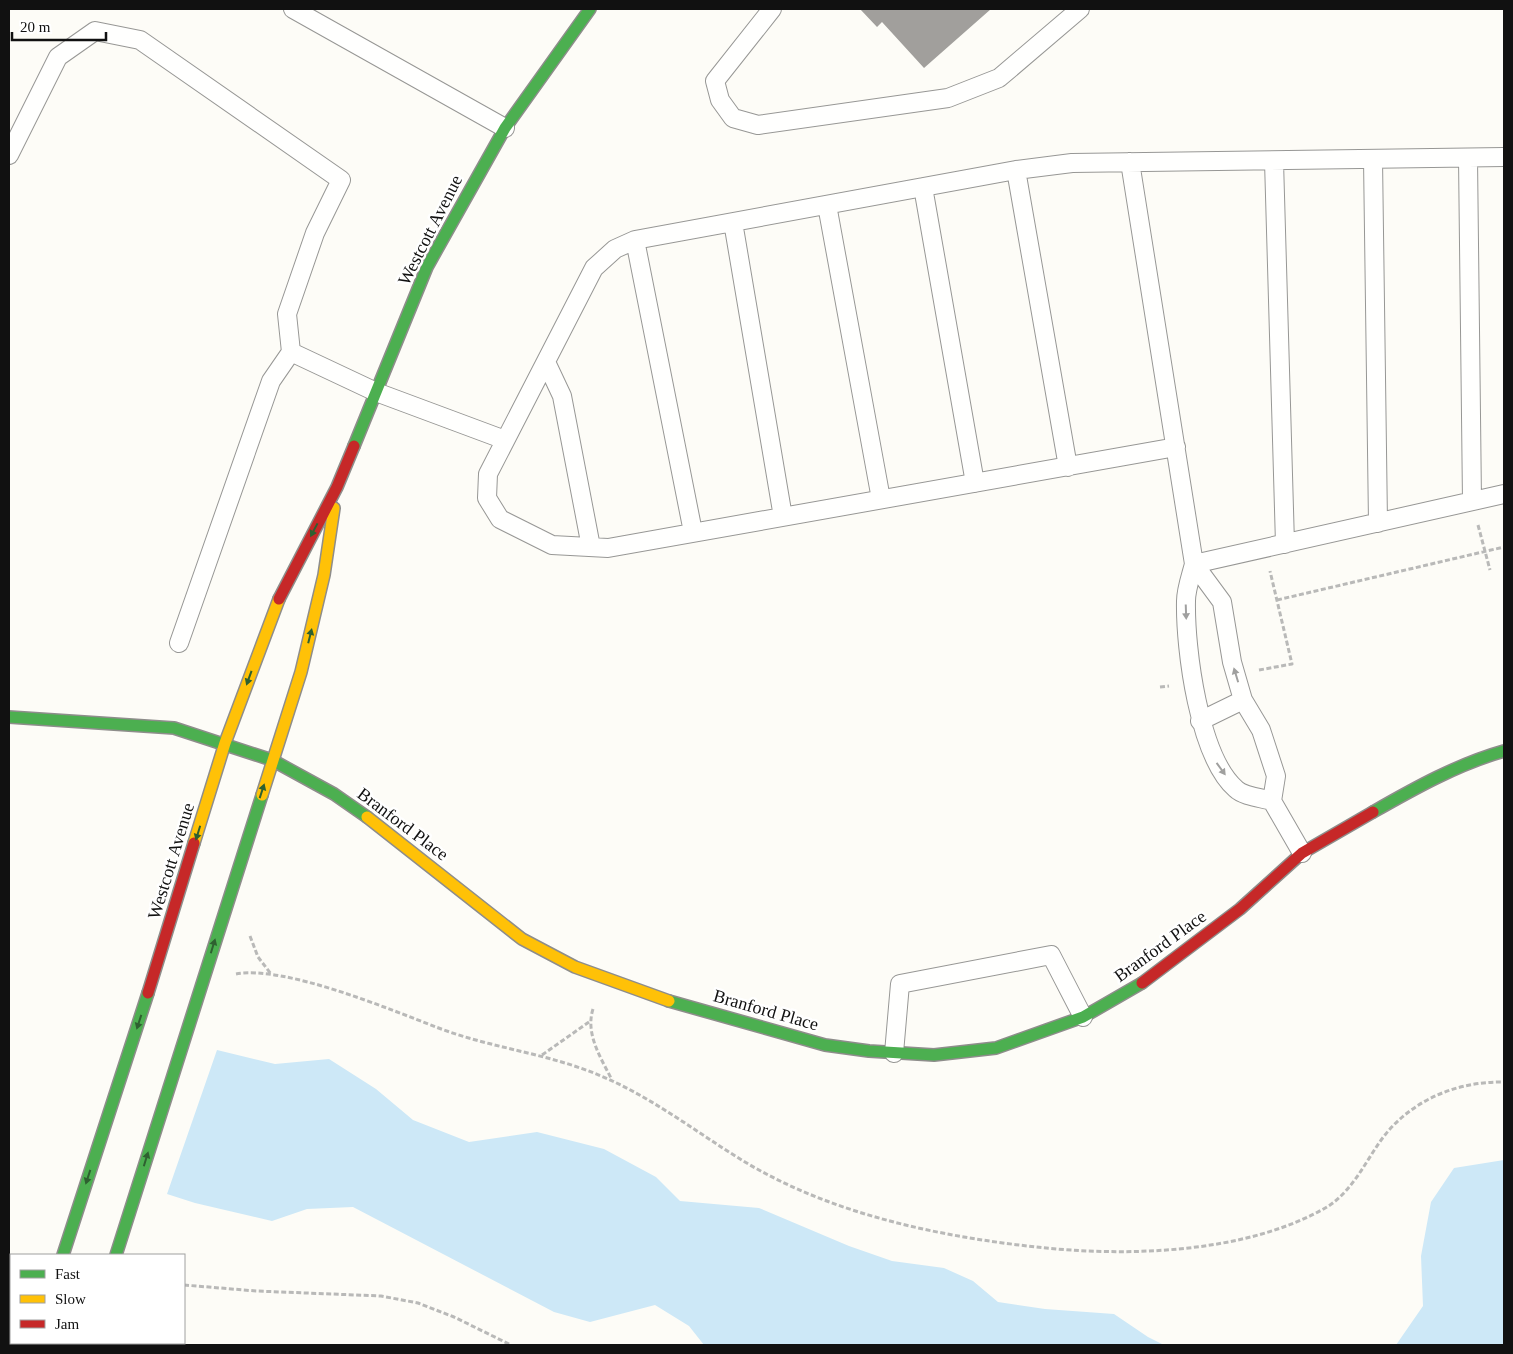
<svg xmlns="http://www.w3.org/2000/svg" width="1513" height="1354" viewBox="0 0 1513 1354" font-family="'Times New Roman',serif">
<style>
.water{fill:#cde8f7}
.building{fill:#a19f9c}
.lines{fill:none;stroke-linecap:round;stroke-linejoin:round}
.lane-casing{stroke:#979795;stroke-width:20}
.fast-casing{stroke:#8e8d8b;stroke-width:14}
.slow-casing{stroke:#8e8d8b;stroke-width:14}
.jam-casing{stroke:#8e8d8b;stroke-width:14}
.path{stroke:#b9b9b8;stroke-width:3;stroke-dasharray:5 2.5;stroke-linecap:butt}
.lane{stroke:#fffffe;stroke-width:18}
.fast{stroke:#4caf50;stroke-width:11}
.slow{stroke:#ffc107;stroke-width:11}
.jam{stroke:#c62828;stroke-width:11}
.oneway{fill:#2e6030}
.oneway2{fill:#a0a09f}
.labels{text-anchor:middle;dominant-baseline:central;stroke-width:5;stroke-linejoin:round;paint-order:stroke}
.street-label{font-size:18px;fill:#111;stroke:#fff}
</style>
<rect width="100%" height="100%" fill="#fdfcf7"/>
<path class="water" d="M217 1050 275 1064 329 1059 376 1089 413 1120 469 1142 537 1132 604 1149 656 1177 680 1201 759 1208 849 1246 892 1261 944 1268 973 1281 998 1302 1045 1309 1114 1314 1148 1337 1164 1345H704L689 1326 655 1305 590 1322 554 1312 353 1207 307 1209 272 1221 195 1203 167 1194Z
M1504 1160V1345H1396L1423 1306 1421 1256 1431 1202 1454 1168Z"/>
<path class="building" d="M860 9H991L924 68 882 22 877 27Z"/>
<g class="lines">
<g class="lane-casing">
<path id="lane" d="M293 9 505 128
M772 9 715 81 720 100 733 118 758 125 948 98 999 78 1080 9
M9 155 58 57 95 31 140 40 341 180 315 233 287 314 291 352 376 392 505 440
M1468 158 1472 501
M1373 159 1378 523
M1274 161 1285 544
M1130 162 1194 564C1191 576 1186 589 1186 601 1185 649 1199 757 1236 789 1243 796 1262 798 1272 801L1276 776 1261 730 1243 700 1232 662 1222 602 1194 564
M1016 170 1068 467
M923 187 975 483
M827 205 881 499
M733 222 783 517
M635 240 693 532
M546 362 562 396 591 547
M1176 447 608 548 552 545 500 519 487 498 488 474 594 268 615 249 635 240 1016 170 1072 163 1504 157
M1194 564 1504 494
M179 643 271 381 291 352
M1200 721 1243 700
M1272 801 1302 853
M894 1053 900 984 1051 955 1083 1017"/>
</g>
<g class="fast-casing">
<path id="fast" d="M354 446 427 267 505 128 590 9
M9 717 174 728 272 760 334 794 367 817
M1373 812C1415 788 1458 764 1504 751
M669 1001 825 1045 869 1051 934 1055 996 1048 1083 1017 1142 983
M63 1255 148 993
M116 1255 262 795"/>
</g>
<g class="slow-casing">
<path id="slow" d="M262 795 301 672 324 575 334 508
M367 817 522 939 575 967 669 1001
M194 843 225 743 279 599
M89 1343V1345
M35 1345 36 1343"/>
</g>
<g class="jam-casing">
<path id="jam" d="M279 599 337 487 354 446
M1142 983 1240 909 1302 853 1373 812
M148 993 194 843"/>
</g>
<path class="path" d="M1478 525 1490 570
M1277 600 1504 547
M1259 670 1292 664 1270 571
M1160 687 1169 686
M250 936 258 957 271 974
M236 974C284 965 389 1009 436 1027 492 1049 551 1053 608 1079 657 1101 699 1134 745 1162 832 1214 936 1236 1036 1247 1126 1257 1246 1254 1327 1207 1351 1192 1364 1165 1379 1143 1407 1102 1455 1081 1504 1082
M593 1009C585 1034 601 1058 612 1080
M542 1055 589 1022
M184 1285 256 1291 381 1296 418 1303 454 1317 511 1345"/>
<use href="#lane" class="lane"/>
<use href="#fast" class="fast"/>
<use href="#slow" class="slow"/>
<use href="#jam" class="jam"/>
</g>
<defs><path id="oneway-solid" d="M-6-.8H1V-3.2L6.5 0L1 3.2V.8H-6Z" transform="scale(1.25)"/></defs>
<g class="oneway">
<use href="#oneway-solid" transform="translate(314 530) rotate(118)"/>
<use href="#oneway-solid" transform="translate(310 636) rotate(-76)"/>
<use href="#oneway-solid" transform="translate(249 678) rotate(110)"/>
<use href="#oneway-solid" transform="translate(262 791) rotate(-72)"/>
<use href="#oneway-solid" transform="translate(198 833) rotate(107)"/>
<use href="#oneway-solid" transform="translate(213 946) rotate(-73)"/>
<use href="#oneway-solid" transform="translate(139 1022) rotate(108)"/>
<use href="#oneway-solid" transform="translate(146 1159) rotate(-73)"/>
<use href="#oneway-solid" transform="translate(88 1177) rotate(108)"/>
</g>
<g class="oneway2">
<use href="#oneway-solid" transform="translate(1186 612) rotate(88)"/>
<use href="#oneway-solid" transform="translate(1236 675) rotate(-107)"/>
<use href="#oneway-solid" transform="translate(1221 769) rotate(54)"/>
</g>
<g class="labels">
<g class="street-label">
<text transform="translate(430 230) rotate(-63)">Westcott Avenue</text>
<text transform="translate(403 824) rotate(37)">Branford Place</text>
<text transform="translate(171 861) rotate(-73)">Westcott Avenue</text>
<text transform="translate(1160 946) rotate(-36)">Branford Place</text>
<text transform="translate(766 1010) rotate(16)">Branford Place</text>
</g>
</g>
<rect width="1513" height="1354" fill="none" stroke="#111111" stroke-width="20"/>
<rect x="10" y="1254" width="175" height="90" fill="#ffffff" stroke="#a0a0a0"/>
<rect x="20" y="1270" width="25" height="8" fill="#4caf50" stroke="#a0a0a0"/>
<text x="55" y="1279" font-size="15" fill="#111111">Fast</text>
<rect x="20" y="1295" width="25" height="8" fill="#ffc107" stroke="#a0a0a0"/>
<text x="55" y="1304" font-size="15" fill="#111111">Slow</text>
<rect x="20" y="1320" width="25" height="8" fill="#c62828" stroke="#a0a0a0"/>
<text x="55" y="1329" font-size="15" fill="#111111">Jam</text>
<path d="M12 32v8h94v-8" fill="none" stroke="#111111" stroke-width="2.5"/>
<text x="20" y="32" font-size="15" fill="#111111" stroke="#ffffff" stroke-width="4" paint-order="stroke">20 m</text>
</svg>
